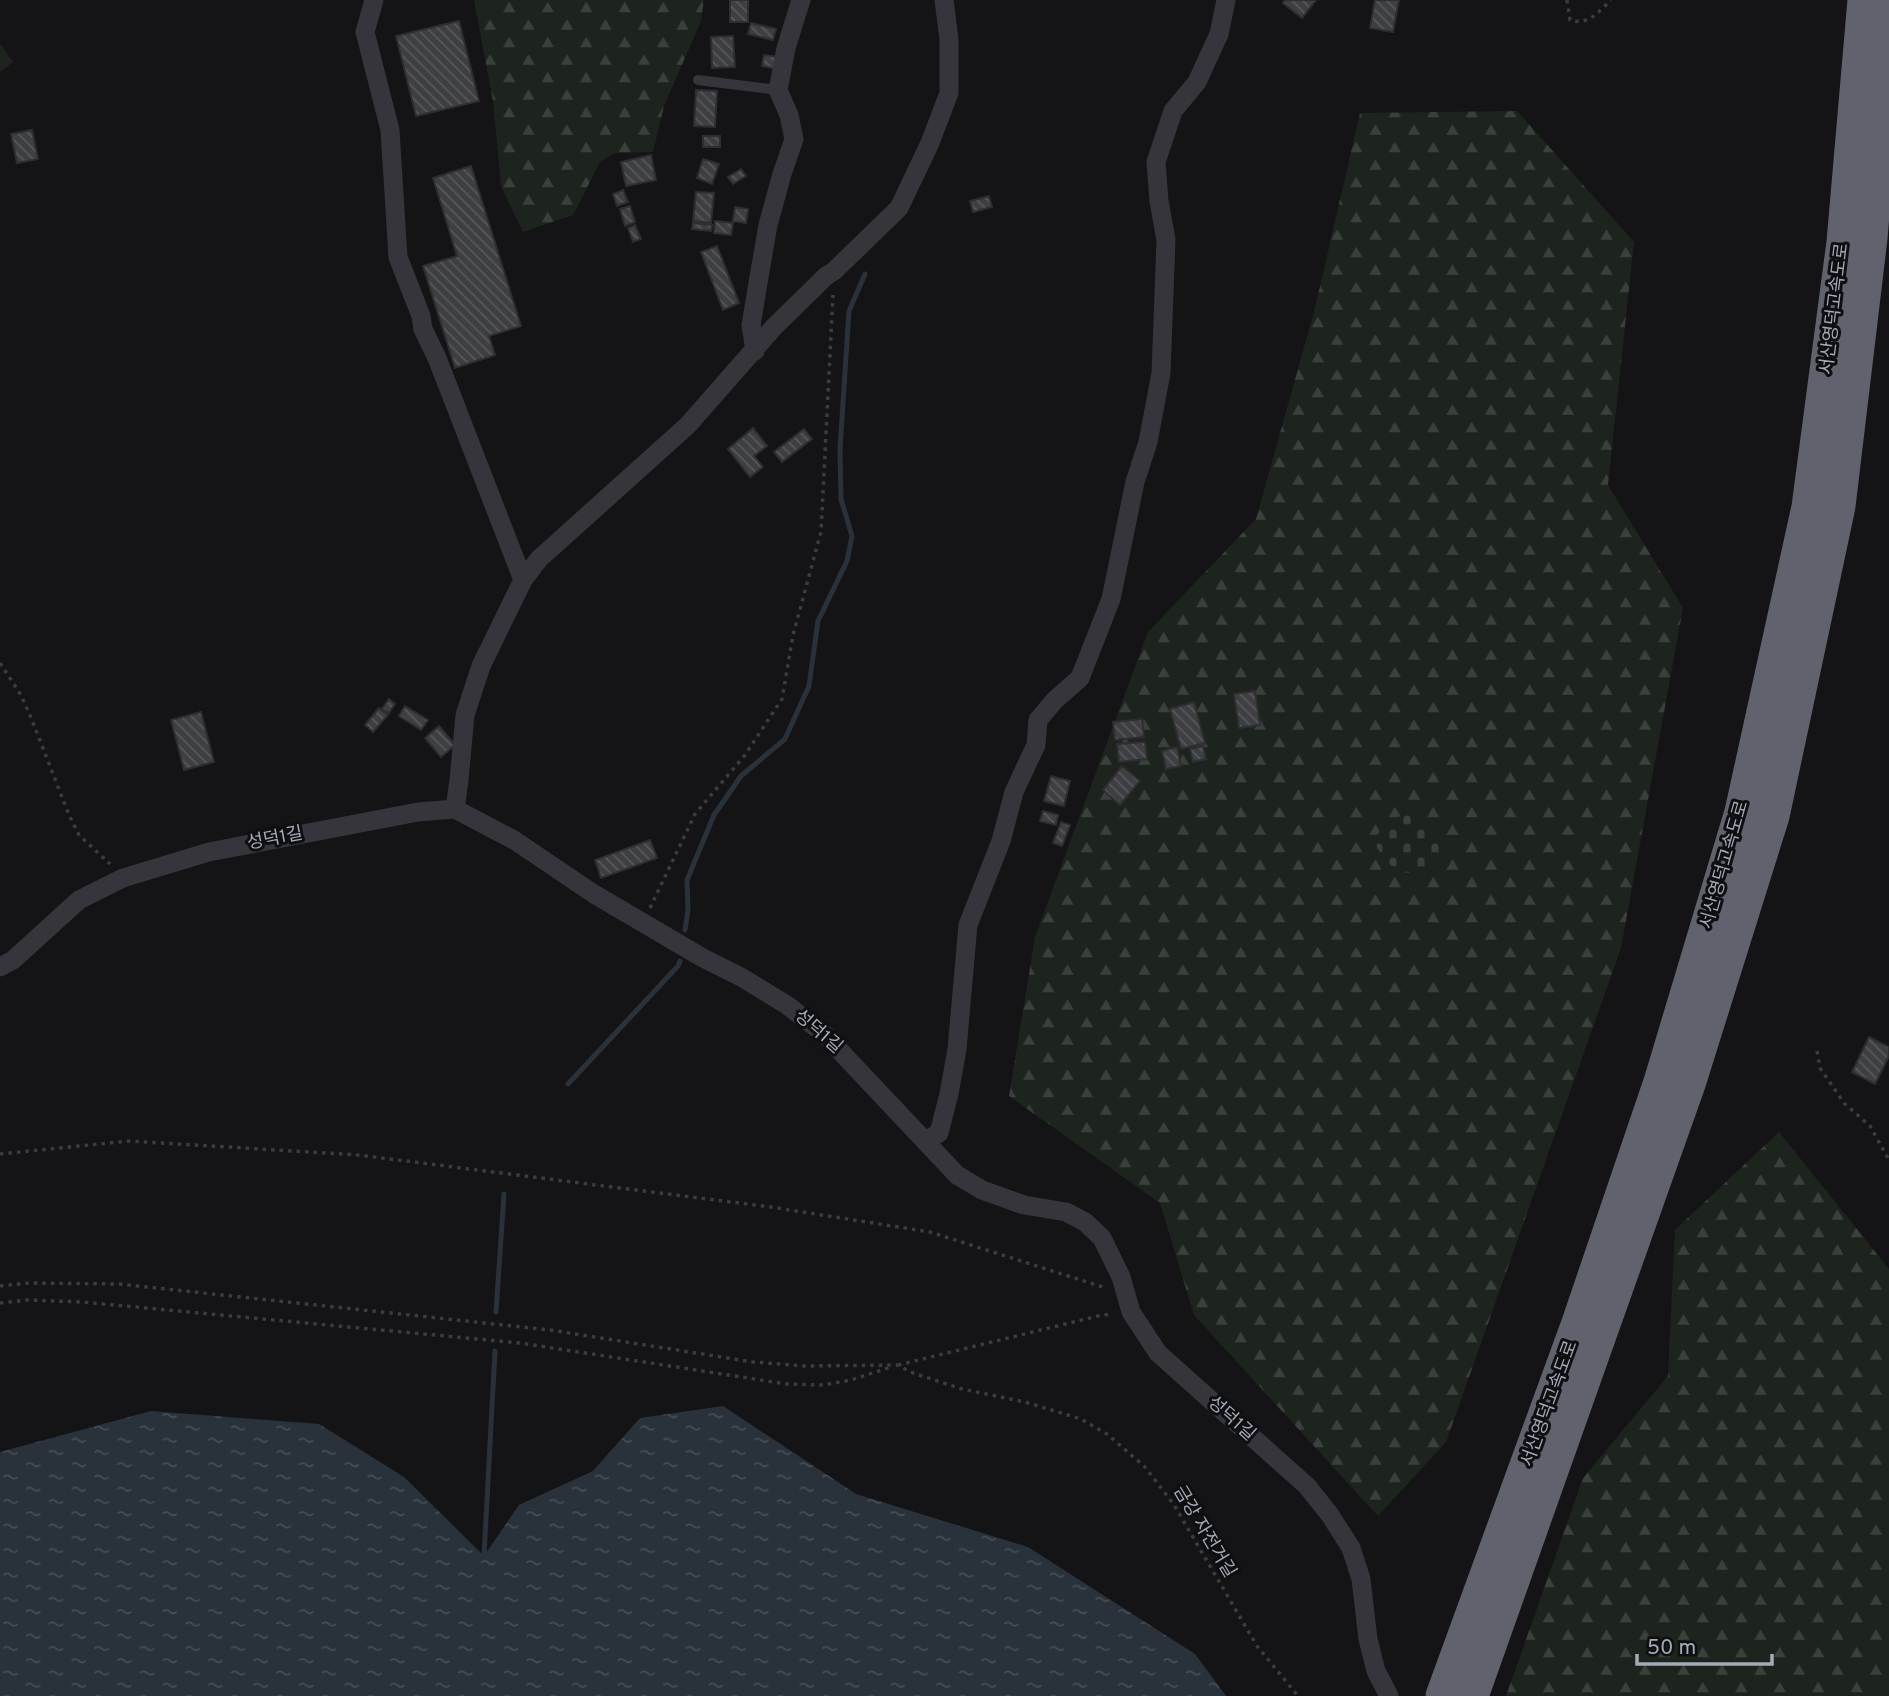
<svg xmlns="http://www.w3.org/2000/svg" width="1889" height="1696" viewBox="0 0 1889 1696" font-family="Overpass,'Noto Sans KR',sans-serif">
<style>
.forest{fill:url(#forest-firs)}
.cemetery{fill:url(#cemetery-stones)}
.water{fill:url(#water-ripples)}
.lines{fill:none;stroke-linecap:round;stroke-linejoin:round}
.stream{stroke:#29323b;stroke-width:5}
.building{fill:url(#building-back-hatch);stroke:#2e2e32;stroke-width:2}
.path{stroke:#3a3c42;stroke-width:3.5;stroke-dasharray:3.5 5;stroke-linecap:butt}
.lane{stroke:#35353b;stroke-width:10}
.street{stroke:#35353b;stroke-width:19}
.highway{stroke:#60636d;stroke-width:35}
.labels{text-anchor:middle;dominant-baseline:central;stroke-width:6;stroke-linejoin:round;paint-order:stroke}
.street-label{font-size:18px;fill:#a4aab7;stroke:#0f0f11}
</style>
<defs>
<pattern id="forest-firs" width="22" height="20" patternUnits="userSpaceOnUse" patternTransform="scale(1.75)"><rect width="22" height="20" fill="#1c241d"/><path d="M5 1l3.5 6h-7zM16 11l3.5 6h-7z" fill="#3a413c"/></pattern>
<pattern id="cemetery-stones" width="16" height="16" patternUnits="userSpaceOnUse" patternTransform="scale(1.75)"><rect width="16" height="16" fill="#1c241d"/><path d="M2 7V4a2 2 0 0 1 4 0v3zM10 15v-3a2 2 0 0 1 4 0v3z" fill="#3a413c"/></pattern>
<pattern id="water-ripples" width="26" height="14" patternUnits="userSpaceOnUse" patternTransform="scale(1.75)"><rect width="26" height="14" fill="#29323b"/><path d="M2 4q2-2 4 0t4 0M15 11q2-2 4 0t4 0" fill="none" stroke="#454d55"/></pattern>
<pattern id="building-back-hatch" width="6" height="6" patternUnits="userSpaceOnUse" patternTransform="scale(1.75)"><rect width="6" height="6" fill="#3e3f43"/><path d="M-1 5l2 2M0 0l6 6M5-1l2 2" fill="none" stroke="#57585c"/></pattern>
</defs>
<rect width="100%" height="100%" fill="#141416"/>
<path class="forest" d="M474 0H704L701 21 664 106 653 152 615 153 600 162 573 215 523 232 501 186 493 101Z
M0 43 13 62 0 72Z
M1517 111 1634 242 1608 485 1683 608 1621 948 1446 1442 1378 1516 1194 1315 1160 1203 1009 1096 1035 937 1148 632 1256 519 1315 308 1360 113Z
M1779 1132 1889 1269V1696H1506L1583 1478 1668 1376 1675 1230Z"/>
<path class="cemetery" d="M1411 813 1427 817 1442 839 1440 858 1421 874 1401 872 1388 863 1377 848 1376 836 1391 819Z"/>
<path class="water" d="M723 1406 856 1494 1028 1547 1195 1654 1226 1696H0V1452L151 1411 319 1424 404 1477 484 1556 519 1505 593 1471 640 1418Z"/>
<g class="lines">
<path class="stream" d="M685 930 688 910 687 880 714 815 741 776 785 739 809 686 818 621 847 561 852 536 841 499 840 449 849 311 865 274
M568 1084 678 966 680 961
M496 1312 504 1194
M484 1556 495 1351"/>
</g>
<path class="building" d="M730 0H748V22H730Z
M1285 0H1316L1302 18 1283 3Z
M1375 0H1399L1393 32 1370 28Z
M459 21 479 101 416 116 396 36Z
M751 23 776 29 773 40 748 34Z
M733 36 735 67 712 68 711 37Z
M764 55 780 57 778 69 762 66Z
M696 90 717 91 715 127 694 126Z
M32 130 38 159 17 163 11 134Z
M703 136H720V147H703Z
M651 155 656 180 626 186 621 162Z
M703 159 719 164 712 184 697 178Z
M471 166 521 326 489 336 495 355 455 368 423 266 457 256 433 178Z
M741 169 746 176 733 184 728 177Z
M623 190 628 202 617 206 613 194Z
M696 192 714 193 711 223 693 221Z
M989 196 992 207 973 212 970 201Z
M630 206 635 222 625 226 620 209Z
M735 207 748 209 746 223 733 221Z
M715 221 733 223 731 235 714 233Z
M693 223 712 225 711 231 692 229Z
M635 225 641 239 633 242 628 228Z
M717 246 739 303 723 310 701 252Z
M753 428 767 446 754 456 763 467 750 477 728 449Z
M804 429 812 439 782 462 774 452Z
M1255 691 1260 725 1239 728 1234 694Z
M389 699 395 704 389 713 382 709Z
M1194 702 1205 743 1181 749 1170 709Z
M405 706 428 720 421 730 399 716Z
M379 708 388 715 373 732 365 725Z
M201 712 214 762 184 770 171 720Z
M1142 719 1144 737 1115 740 1113 722Z
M439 726 455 745 441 757 425 738Z
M1145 742 1147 759 1119 762 1117 744Z
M1203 746 1206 759 1193 762 1190 749Z
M1177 747 1181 766 1166 769 1162 751Z
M1122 766 1140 781 1120 805 1103 790Z
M1051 776 1070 781 1064 806 1044 801Z
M1043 811 1058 815 1056 825 1040 821Z
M1061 822 1070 825 1062 846 1053 843Z
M650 840 657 858 601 878 595 860Z
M1869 1037 1889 1047V1056L1875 1084 1852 1072Z"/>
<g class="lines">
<path class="path" d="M1567 0 1570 20C1589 26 1599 11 1611 0
M0 663 21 695 32 720 69 815 79 835 110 864
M650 908 695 814 745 755 782 699 793 635 821 532 833 295
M1817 1051 1820 1068 1844 1103 1870 1126 1889 1160
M0 1154 129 1141 358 1155 771 1207 930 1232 1106 1288
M0 1286 29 1283 119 1284 550 1330 753 1362 805 1366 897 1365 913 1373 962 1389 1025 1402 1081 1419 1107 1434 1145 1467 1174 1505 1257 1646 1298 1696
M0 1303 28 1300 82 1302 520 1343 787 1384 823 1385 851 1380 891 1367
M898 1365 1098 1316 1112 1314"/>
<path class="lane" d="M698 80 778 90"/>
<path class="street" d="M374 0 365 32 390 130 398 257 421 316 423 329 437 358 523 580
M755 351 751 325 758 283 768 225 782 174 794 139 789 115 778 90 786 48 801 0
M455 809 459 780 465 715 481 666 523 580 539 559 688 425 774 327 826 276 834 271 899 208 930 143 949 93V39L944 0
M0 967 13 960 79 900 123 878 209 852 418 812 455 809 514 840 594 894 703 958 741 977 787 1005 823 1033 957 1175 982 1190 1024 1205 1066 1212 1085 1222 1102 1238 1121 1277 1131 1312 1158 1353 1307 1486 1330 1515 1351 1548 1361 1579 1368 1639 1376 1671 1389 1696
M925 1141 939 1133 949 1094 957 1049 968 925 1001 841 1014 792 1036 745 1038 720 1055 700 1080 678 1111 599 1135 482 1148 442 1161 373 1166 240 1159 201 1156 162 1173 111 1197 82 1219 34 1226 0"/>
<path class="highway" d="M1443 1696 1579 1323 1661 1082 1742 812 1809 507 1844 242 1865 0
M1471 1696 1688 1084 1772 816 1838 506 1870 238 1889 6"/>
</g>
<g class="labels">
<g class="street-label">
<text transform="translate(1835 309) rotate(-83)">서산영덕고속도로</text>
<text transform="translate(275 839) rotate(-11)">성덕1길</text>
<text transform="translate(1725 865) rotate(-74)">서산영덕고속도로</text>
<text transform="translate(818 1032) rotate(41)">성덕1길</text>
<text transform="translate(1550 1404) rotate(-70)">서산영덕고속도로</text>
<text transform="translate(1231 1419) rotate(42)">성덕1길</text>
<text transform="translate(1204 1532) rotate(59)">금강 자전거길</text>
</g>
</g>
<path d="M1637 1654v10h135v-10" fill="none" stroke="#a4aab7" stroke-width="3.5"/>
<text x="1647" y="1654" font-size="21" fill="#a4aab7" stroke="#0f0f11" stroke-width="5" paint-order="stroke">50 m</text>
</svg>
